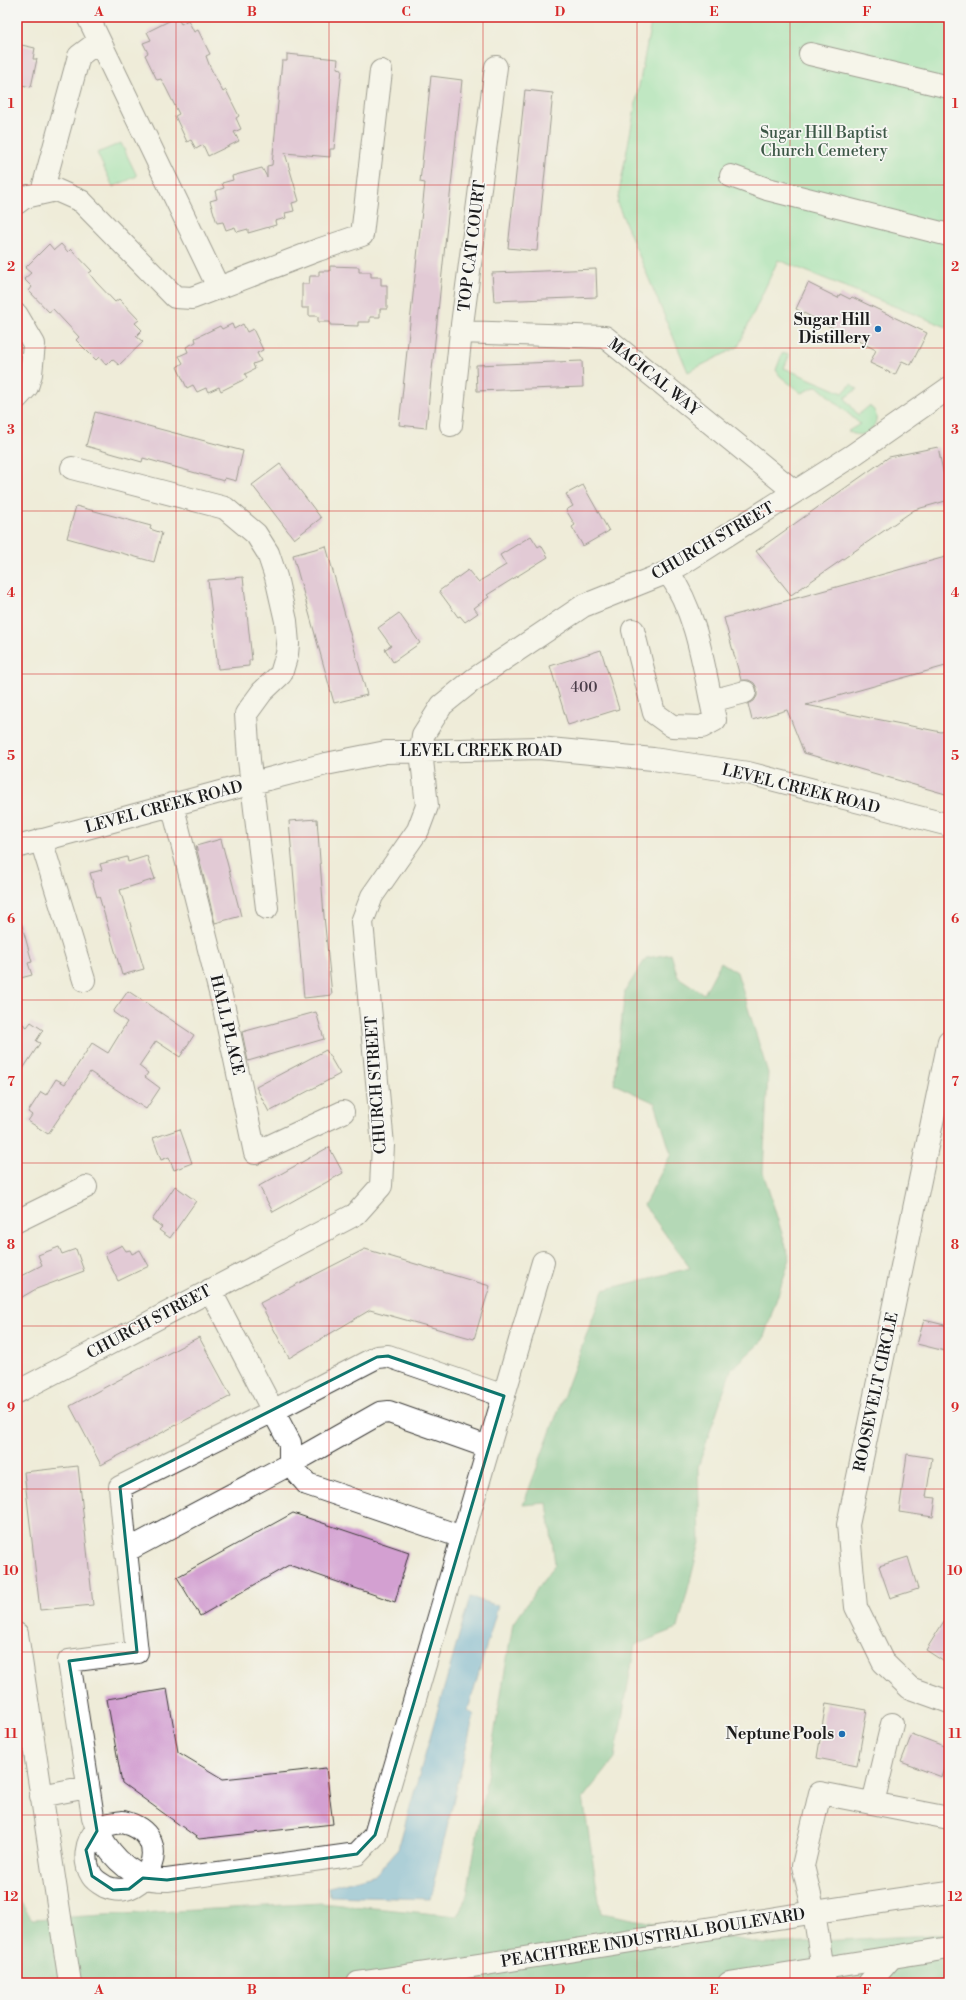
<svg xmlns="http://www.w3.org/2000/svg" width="966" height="2000" viewBox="0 0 966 2000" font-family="'Libre Bodoni',serif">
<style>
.green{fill:#88e1a7;stroke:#527e62}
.forest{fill:#6ebf8c;stroke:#456e54}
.water{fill:#5daad6;stroke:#3c6379}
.building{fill:#d3a0d1}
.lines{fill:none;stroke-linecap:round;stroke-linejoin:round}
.minor-casing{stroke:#3c3b38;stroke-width:24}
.highway-casing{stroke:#3c3b38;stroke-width:24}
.minor{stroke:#fff;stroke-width:22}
.highway{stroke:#fff;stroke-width:22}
.marked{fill:none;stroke:#0f766e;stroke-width:3;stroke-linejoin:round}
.grid{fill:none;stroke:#d62828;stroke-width:1;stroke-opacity:0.55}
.poi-dot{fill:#1f6fb2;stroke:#f6f6f2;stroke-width:1.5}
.labels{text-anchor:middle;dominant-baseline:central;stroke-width:3.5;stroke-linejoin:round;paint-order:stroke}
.number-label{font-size:14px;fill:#4a3d49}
.park-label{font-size:16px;fill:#3c5746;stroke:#f6f6f2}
.street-label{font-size:16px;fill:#1c1c1c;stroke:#f6f6f2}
.poi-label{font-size:16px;font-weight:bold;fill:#1c1c1c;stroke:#f6f6f2;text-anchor:end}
.neatline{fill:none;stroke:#d62828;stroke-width:1.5}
.grid-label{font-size:13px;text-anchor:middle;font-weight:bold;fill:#d62828}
</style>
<rect width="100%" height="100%" fill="#f6f6f2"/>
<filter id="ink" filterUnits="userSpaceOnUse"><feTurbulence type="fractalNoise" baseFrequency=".025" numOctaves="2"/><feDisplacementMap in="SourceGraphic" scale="8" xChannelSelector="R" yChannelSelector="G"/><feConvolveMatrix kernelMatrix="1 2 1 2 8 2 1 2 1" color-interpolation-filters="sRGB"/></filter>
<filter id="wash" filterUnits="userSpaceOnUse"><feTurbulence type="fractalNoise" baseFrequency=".012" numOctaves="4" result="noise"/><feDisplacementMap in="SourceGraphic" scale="16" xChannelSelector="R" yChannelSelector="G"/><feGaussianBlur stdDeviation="0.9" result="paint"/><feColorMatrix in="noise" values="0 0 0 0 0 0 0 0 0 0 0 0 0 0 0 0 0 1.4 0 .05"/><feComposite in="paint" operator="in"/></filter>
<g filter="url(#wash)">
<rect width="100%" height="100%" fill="#efecd9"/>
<path class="green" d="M652 17H949V328L778 260 738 347 688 372 617 203Z
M121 143 137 176 113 187 97 153Z
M787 353 789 356 784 368 843 393 851 384 857 389 845 398 858 415 869 406C887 416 868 445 848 431L860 424 817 386 801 393 780 376 776 370 782 354Z"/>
<path class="forest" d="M671 954 678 977 704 994 721 962 737 972 768 1073 763 1172 790 1259 763 1340 731 1370 698 1467 700 1542 678 1628 635 1645 615 1758 583 1798 601 1913 764 1944 949 1934V1983H17V1897L32 1919 321 1903 458 1916 467 1894 513 1623 555 1564 547 1503 523 1505 603 1290 690 1268 644 1205 671 1154 655 1103 614 1084 625 991 646 958Z"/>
<path class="water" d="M470 1597 498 1606 468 1710 474 1715 430 1899 330 1896 329 1887 376 1874 398 1849Z"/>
<g id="blocks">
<path class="building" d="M177 17 181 24 188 20 194 32 198 30 210 54 206 56 210 67 223 92 226 90 239 116 236 118 241 129 234 132 239 141 208 156 203 145 196 149 191 140 187 142 175 116 179 114 166 88 161 79 157 80 145 55 148 53 143 43 151 40 147 32Z
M17 44 35 48 33 59H37L31 87 17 84Z
M287 54 338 59 337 68 342 69 334 149H330V157L285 153 299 201 292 203 294 211 285 213 286 218 275 221 276 225 248 233V229L237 232 235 227 226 230 223 222 217 223 210 201 217 199 215 191 224 188 222 183 233 180 232 176 262 168 267 177V166L272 165 282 61H287Z
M431 76 462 80 426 428 399 425 425 183 420 182Z
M525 90 553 93 537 251 508 248Z
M49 244 54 250 61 244 68 252 71 249 92 271 89 273 96 282 115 302 119 299 139 320 135 323 142 330 136 336 143 342 119 365 112 359 106 365 99 357 96 360 76 340 79 337 53 309 49 312 29 291 32 287 24 279 31 273 25 268Z
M330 266 359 267V272H371V277H381V285H387V309H380V317H370V322H358V326L330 325V322H318V316H309V308H302V284H309L310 276H319V271H330Z
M596 269 597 297 494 301 492 273Z
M808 283 838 298 840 294 850 299 852 297 927 333 911 365 902 361 895 375 870 363 876 350 796 309Z
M232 324 234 329 243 324 247 332 253 329 263 350 257 353 261 361 253 364 255 369 245 374 247 378 221 391 219 387 208 392 206 388 197 392 193 385 187 388 177 367 183 363 179 356 188 352 186 347 196 342 195 338 220 326 222 329Z
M582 361 583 387 477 391 476 365Z
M95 412 243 451 236 481 225 478 224 481 143 458 142 462 86 446Z
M938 447 949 500 914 510 791 595 756 551 889 457Z
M280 464 321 518 294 539 252 485Z
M583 485 609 531 583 546 572 527 575 525 566 510 573 506 566 494Z
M76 506 151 526 150 529 162 533 154 562 67 538Z
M531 536 538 547 541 545 548 557 487 595 489 597 474 608 478 613 465 622 460 616 458 617 439 591 468 570 478 582 506 565 500 555Z
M326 546 367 695 334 703 293 555Z
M949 556V665L806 705 941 732 949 730V795L804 753 787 710 752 720 748 704 754 701 757 696V688L754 683 749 680H741L724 618Z
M243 577 252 660H249V666L218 669 208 580Z
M399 613 420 643 393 662 385 649 391 646 378 628Z
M601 650 619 709 568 725 550 666Z
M317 819 324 916 332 995 304 998 289 821Z
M221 839 241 916 215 923 196 846Z
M147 856 155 879 120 890 144 969 122 975 99 896 97 897 90 873 102 870 100 864 127 857 128 862Z
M17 922H21L32 962 28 963 32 975 17 979Z
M128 991 194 1035 180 1057 156 1041 139 1066 148 1073 145 1077 160 1088 146 1109 90 1072 48 1134 28 1121 32 1115 28 1112 41 1092 46 1095 56 1079 65 1084 92 1043 108 1053 127 1022 113 1012Z
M316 1012 324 1039 248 1061 242 1032Z
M17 1020 27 1027 31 1022 43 1030 36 1041 40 1043 17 1078Z
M326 1050 340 1074 269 1112 256 1087Z
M180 1129 192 1163 174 1170 169 1157 161 1160 153 1138Z
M329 1147 343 1173 273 1212 259 1186Z
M175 1186 196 1201 170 1238 159 1230 162 1227 152 1220Z
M122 1245 126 1251 130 1250 132 1254 140 1250 149 1266 118 1281 105 1254Z
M59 1247 62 1254 76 1249 84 1271 36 1289 17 1300V1278L42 1265 38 1255Z
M365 1249 490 1286 474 1339 370 1310 289 1358 260 1303Z
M924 1320 949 1326V1352L917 1344Z
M199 1337 231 1396 101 1465 70 1406Z
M907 1454 932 1458 926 1497 936 1498 933 1517 899 1512Z
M78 1466 93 1605 40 1610 24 1472Z
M293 1513 409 1552 395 1602 289 1565 200 1616 177 1577Z
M908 1557 918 1589 890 1598 879 1566Z
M949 1613V1665L926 1650Z
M167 1689 178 1752 223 1779 326 1768 333 1824 199 1839 122 1783 107 1699Z
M826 1703 867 1710 857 1766 817 1758Z
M912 1734 949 1748V1758L942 1777 901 1762Z"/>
</g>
</g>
<g filter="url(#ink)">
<use href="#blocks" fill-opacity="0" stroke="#3c3b38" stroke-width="1"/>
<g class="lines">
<g class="minor-casing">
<path id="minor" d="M88 17 218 287
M810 54 949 87
M731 176 767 189 949 235
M42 192 79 56 99 41
M17 203 25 197 56 190 81 201 175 297 192 298 318 250 362 235 381 71
M17 315 34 344 31 374 27 387 17 398
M461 332 605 337 795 492
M451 425 461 332 496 67
M72 468 225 508 256 534 268 553 276 577 286 621 288 644 287 654 281 674 262 692 246 714 249 760 267 908
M633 630 654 713 672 726 702 727 715 720C704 670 698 614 668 572
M711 701 745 692
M172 804 224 1008 255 1153 343 1112
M41 840 84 980
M17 847 253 783 326 764 386 752 539 748 653 759 748 773 949 825
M949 1041 848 1525 856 1607 883 1662 910 1688 949 1702
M17 1221 86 1187
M210 1290 273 1411 377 1357 388 1356 504 1396
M17 1392 356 1214 381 1186 383 1145 362 922 372 896 418 830 427 806 421 751 423 735 442 705 473 680 583 606 668 572 685 562 853 455 949 388
M462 1537 307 1484 290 1464 126 1551 137 1652 69 1661 93 1817C100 1842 118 1866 143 1877 149 1880 160 1880 167 1880L357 1854 375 1835 543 1262
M126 1551 120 1487 273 1411 290 1443V1464L380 1413 389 1412 488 1447
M17 1634 70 1983
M41 1796 87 1787
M873 1803 892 1724
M123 1822C179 1835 146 1904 106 1887 101 1884 95 1881 92 1876 83 1862 85 1841 97 1830 104 1824 114 1823 123 1822Z
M825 1983 814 1912 803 1866 820 1793 949 1818
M869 1983 892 1957"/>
</g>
<g class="highway-casing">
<path id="highway" d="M358 1983C555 1955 752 1920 949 1892
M729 1983 949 1948"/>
</g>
<use href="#minor" class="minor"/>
<use href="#highway" class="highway"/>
</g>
</g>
<path d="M0 0H966V2000H0ZM388 1356 504 1396 375 1835 357 1854 167 1880 143 1878 129 1889 113 1890 92 1876 86 1850 97 1831 69 1661 137 1652 120 1487 377 1357Z" fill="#efecd9" fill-opacity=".55" fill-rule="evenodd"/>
<path class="marked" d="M388 1356 504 1396 375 1835 357 1854 167 1880 143 1878 129 1889 113 1890 92 1876 86 1850 97 1831 69 1661 137 1652 120 1487 377 1357Z"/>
<path class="grid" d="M176 17V1983M329 17V1983M483 17V1983M637 17V1983M790 17V1983M17 185H949M17 348H949M17 511H949M17 674H949M17 837H949M17 1000H949M17 1163H949M17 1326H949M17 1489H949M17 1652H949M17 1815H949"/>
<g class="poi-dot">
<circle cx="878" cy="329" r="4"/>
<circle cx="842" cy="1734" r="4"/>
</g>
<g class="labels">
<g class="number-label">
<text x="584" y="688">400</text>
</g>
<g class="park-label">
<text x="824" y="133">Sugar Hill Baptist<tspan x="824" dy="18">Church Cemetery</tspan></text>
</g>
<g class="street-label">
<text transform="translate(472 246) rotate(-83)">TOP CAT COURT</text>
<text transform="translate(654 377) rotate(39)">MAGICAL WAY</text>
<text transform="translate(713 541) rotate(-30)">CHURCH STREET</text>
<text x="481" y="751">LEVEL CREEK ROAD</text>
<text transform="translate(801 789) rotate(14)">LEVEL CREEK ROAD</text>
<text transform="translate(164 807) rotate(-15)">LEVEL CREEK ROAD</text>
<text transform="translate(227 1025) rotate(77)">HALL PLACE</text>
<text transform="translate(376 1085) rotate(-94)">CHURCH STREET</text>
<text transform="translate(149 1322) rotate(-28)">CHURCH STREET</text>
<text transform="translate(876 1392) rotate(-78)">ROOSEVELT CIRCLE</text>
<text transform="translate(653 1938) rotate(-9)">PEACHTREE INDUSTRIAL BOULEVARD</text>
</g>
<g class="poi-label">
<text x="870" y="320">Sugar Hill<tspan x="870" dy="18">Distillery</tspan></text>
<text x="834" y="1734">Neptune Pools</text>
</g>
</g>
<rect width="966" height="2000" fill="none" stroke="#f6f6f2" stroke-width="44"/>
<rect x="22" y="22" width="922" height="1956" class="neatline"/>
<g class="grid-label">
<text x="99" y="16">A</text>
<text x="252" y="16">B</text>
<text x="406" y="16">C</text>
<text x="560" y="16">D</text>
<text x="714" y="16">E</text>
<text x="867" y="16">F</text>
<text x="11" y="108">1</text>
<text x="955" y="108">1</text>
<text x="11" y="271">2</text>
<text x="955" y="271">2</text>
<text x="11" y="434">3</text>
<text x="955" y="434">3</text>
<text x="11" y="597">4</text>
<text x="955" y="597">4</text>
<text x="11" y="760">5</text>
<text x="955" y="760">5</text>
<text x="11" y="923">6</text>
<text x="955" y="923">6</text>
<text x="11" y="1086">7</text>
<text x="955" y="1086">7</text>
<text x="11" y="1249">8</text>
<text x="955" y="1249">8</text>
<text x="11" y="1412">9</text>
<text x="955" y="1412">9</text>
<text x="11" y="1575">10</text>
<text x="955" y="1575">10</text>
<text x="11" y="1738">11</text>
<text x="955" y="1738">11</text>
<text x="11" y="1901">12</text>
<text x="955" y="1901">12</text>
<text x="99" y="1994">A</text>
<text x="252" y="1994">B</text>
<text x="406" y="1994">C</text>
<text x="560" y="1994">D</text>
<text x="714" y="1994">E</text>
<text x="867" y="1994">F</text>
</g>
</svg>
